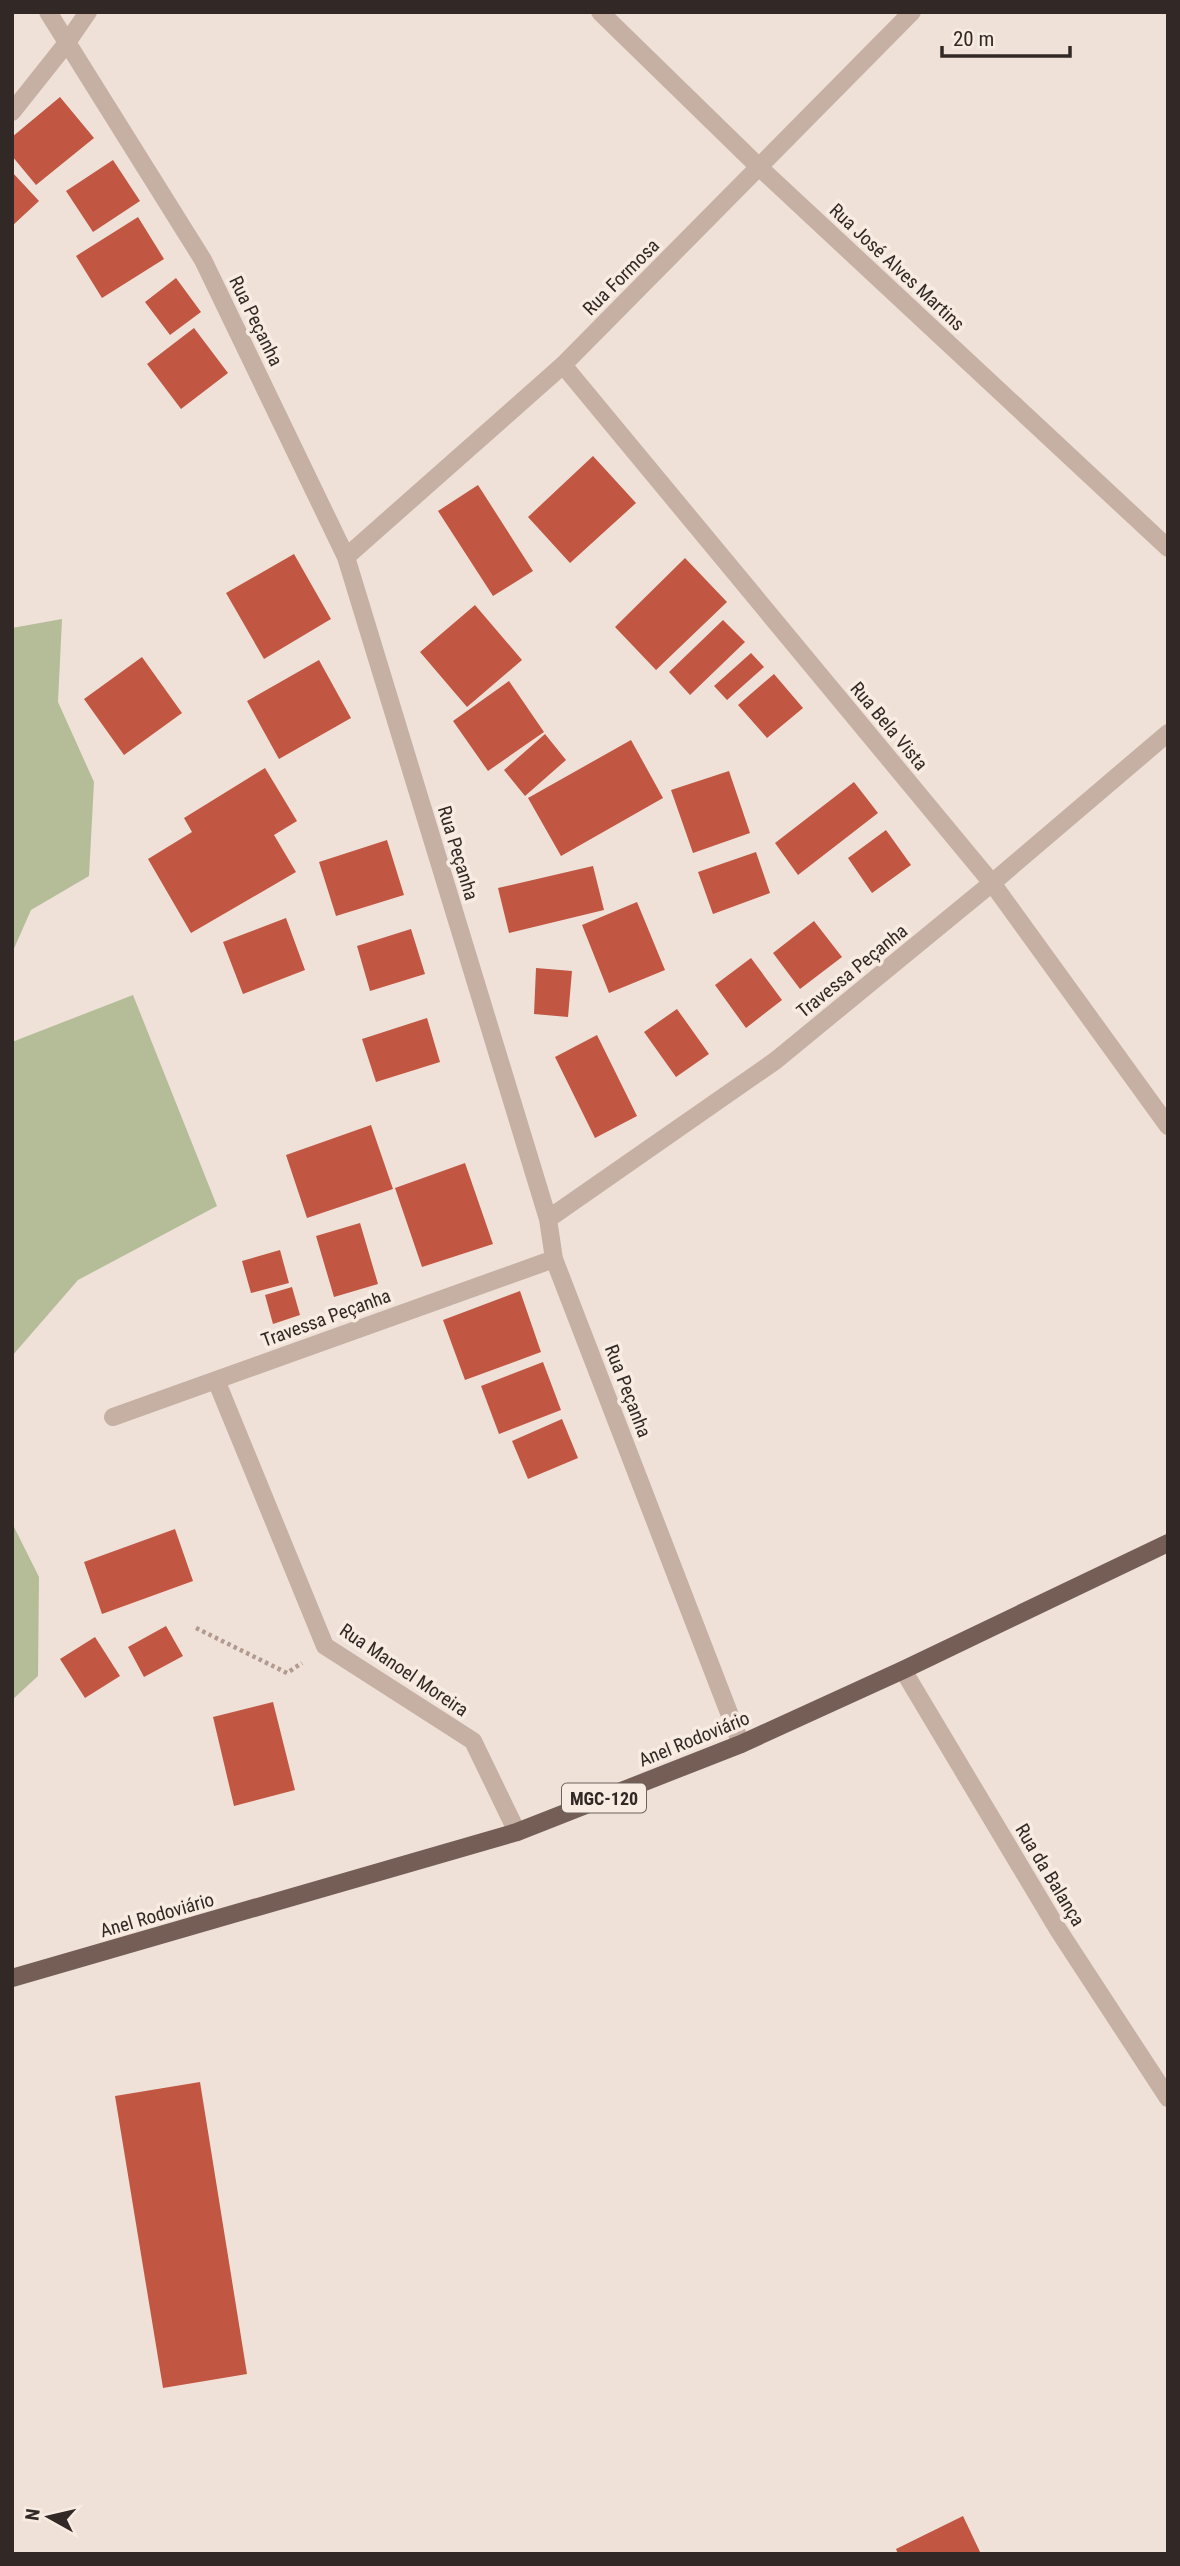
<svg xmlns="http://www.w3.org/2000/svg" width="1180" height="2566" viewBox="0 0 1180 2566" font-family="'Roboto Condensed',sans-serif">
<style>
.green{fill:#b4bd98}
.building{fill:#c15643}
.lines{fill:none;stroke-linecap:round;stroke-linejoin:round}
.path{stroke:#b29a8e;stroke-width:4.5;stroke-dasharray:3.5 3.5;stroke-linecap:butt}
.street{stroke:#c6b0a4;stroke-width:18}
.primary{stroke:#745e56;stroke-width:18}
.labels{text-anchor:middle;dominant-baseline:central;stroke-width:7;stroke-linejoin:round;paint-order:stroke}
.shield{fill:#f8ece2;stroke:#6d635e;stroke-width:2}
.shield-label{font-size:18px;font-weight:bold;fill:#322825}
.street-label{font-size:19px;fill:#322825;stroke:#f8ece2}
</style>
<rect width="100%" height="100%" fill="#efe1d7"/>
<path class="green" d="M62 619 58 702 94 782 89 876 31 910 12 953V628Z
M133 995 217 1206 78 1280 12 1356V1042Z
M12 1523 39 1577 38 1676 12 1700Z"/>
<path class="building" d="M60 97 94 138 36 185 12 156V137Z
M113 160 140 201 93 232 66 191Z
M12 172 39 201 12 226Z
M138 217 164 259 102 298 76 256Z
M176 278 201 312 170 335 145 302Z
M194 328 228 373 181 409 147 364Z
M593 456 636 503 570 563 528 517Z
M478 485 533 571 493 596 438 511Z
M294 554 331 619 264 659 226 593Z
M685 558 727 602 656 670 615 627Z
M475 605 522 660 467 707 420 652Z
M723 620 745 642 690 695 669 672Z
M751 653 764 667 727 700 714 686Z
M142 657 182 713 124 755 84 699Z
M319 660 351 718 279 759 247 701Z
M774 674 803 708 767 738 738 705Z
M509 681 544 732 488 771 453 721Z
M545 734 566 760 525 796 504 770Z
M631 740 663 798 561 856 528 798Z
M265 768 297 821 274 835 296 872 191 933 148 859 192 832 184 818Z
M729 771 750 833 693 853 671 790Z
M854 782 878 813 798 875 775 843Z
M886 830 911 865 872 893 848 858Z
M387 840 404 895 336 916 319 862Z
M756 852 770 893 713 914 698 872Z
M593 866 604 910 509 933 498 888Z
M637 902 665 970 609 993 582 925Z
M286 918 305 970 243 994 223 942Z
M814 921 842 957 800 989 773 953Z
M411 929 425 974 370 991 357 946Z
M751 958 782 1000 746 1028 715 985Z
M536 968 572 971 568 1017 534 1014Z
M677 1009 709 1054 676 1077 644 1032Z
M427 1018 440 1062 376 1082 362 1039Z
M597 1035 637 1116 595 1138 555 1057Z
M371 1125 393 1189 307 1218 286 1155Z
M465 1163 493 1244 422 1267 395 1188Z
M360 1223 378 1284 334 1297 316 1236Z
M280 1250 289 1283 251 1293 242 1261Z
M292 1287 300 1315 273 1324 265 1295Z
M520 1291 541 1352 465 1380 443 1320Z
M543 1362 561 1410 499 1434 481 1386Z
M562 1419 578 1458 528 1479 512 1441Z
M175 1529 193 1581 102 1614 84 1562Z
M166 1626 183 1656 144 1677 128 1647Z
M95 1637 120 1676 85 1698 60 1659Z
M273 1702 295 1790 234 1806 213 1717Z
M200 2082 247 2374 163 2388 115 2096Z
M963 2516 981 2554H898L896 2549Z"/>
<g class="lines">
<path class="path" d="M196 1628 287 1673 302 1663"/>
<path class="street" d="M48 12 203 260 346 557 548 1219 554 1259 741 1744
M600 12 759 167 1168 548
M12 112 66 44 88 12
M563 365 992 883 1168 1126
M346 557 563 365 912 12
M548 1219 775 1061 992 883 1168 733
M216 1380 325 1646 473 1741 517 1832
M113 1417 554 1259
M903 1670 1057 1928 1168 2098"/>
<path class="primary" d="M12 1978 517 1832 741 1744 903 1670 1168 1543"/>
</g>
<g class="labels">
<rect class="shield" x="562" y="1783.5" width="84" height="29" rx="5"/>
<g class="shield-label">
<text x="604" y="1798">MGC-120</text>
</g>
<g class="street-label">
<text transform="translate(897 267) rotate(43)">Rua José Alves Martins</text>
<text transform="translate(621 277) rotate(-45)">Rua Formosa</text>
<text transform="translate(256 321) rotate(64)">Rua Peçanha</text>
<text transform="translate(889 726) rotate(50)">Rua Bela Vista</text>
<text transform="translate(458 853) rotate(73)">Rua Peçanha</text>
<text transform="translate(852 971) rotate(-39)">Travessa Peçanha</text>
<text transform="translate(326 1318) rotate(-20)">Travessa Peçanha</text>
<text transform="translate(628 1391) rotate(69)">Rua Peçanha</text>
<text transform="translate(404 1670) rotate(34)">Rua Manoel Moreira</text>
<text transform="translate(694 1739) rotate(-22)">Anel Rodoviário</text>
<text transform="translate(1050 1875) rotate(59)">Rua da Balança</text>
<text transform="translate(157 1915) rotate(-16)">Anel Rodoviário</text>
</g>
</g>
<rect width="1180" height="2566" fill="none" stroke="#322825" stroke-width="28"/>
<g transform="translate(49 2517) rotate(278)" stroke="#f8ece2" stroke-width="5" paint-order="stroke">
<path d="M0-5L12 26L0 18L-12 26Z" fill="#322825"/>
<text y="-10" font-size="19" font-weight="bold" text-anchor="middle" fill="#322825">N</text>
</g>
<path d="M942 46v10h128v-10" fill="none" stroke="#322825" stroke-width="3.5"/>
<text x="953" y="46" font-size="21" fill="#322825" stroke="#f8ece2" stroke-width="5" paint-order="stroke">20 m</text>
</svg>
